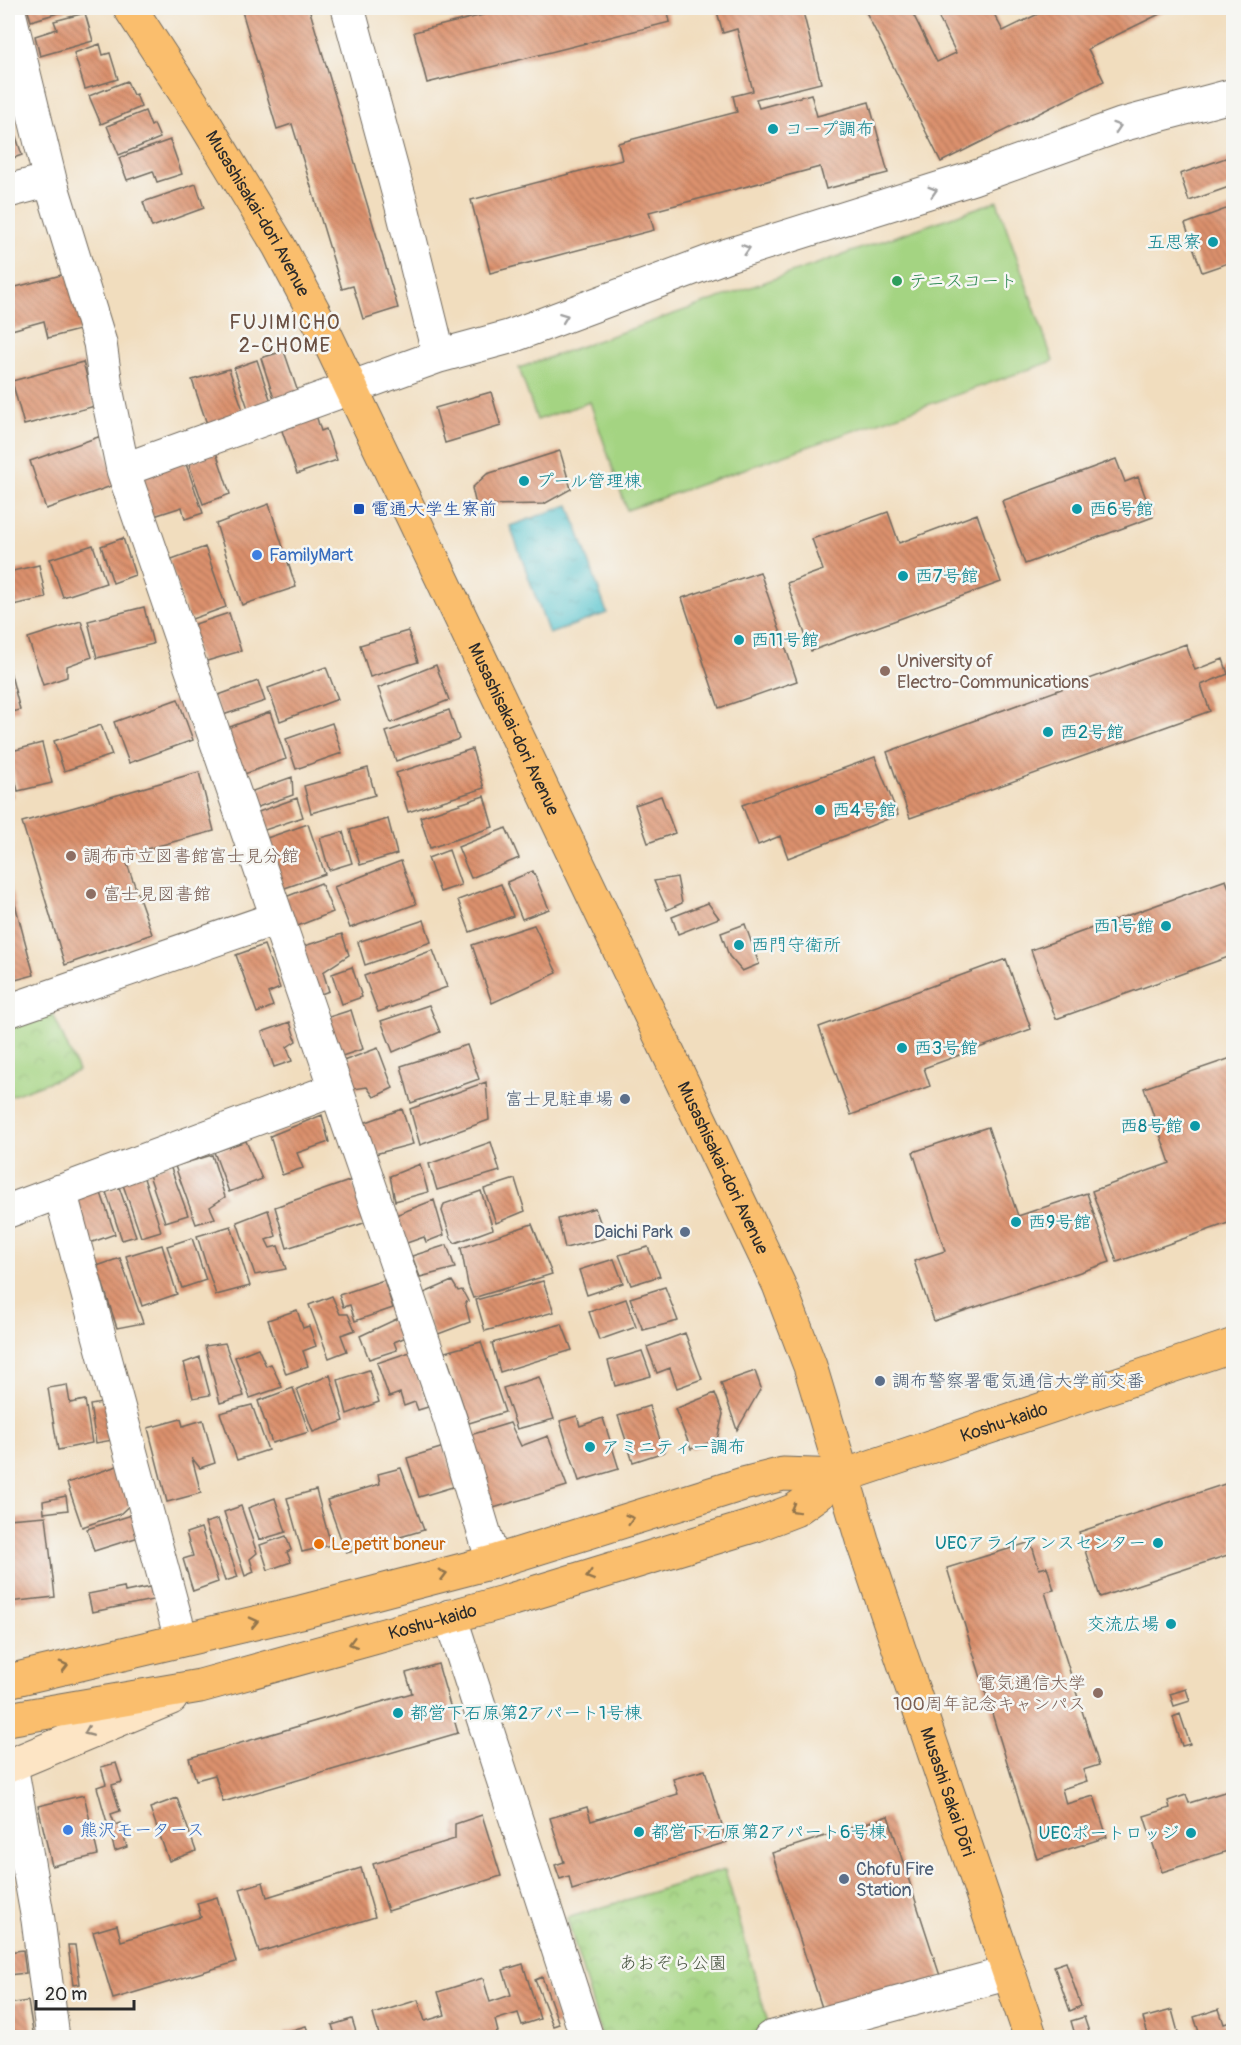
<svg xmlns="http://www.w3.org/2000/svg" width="1241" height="2045" viewBox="0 0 1241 2045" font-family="Pangolin,'Klee One',sans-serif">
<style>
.grass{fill:#a4d482;stroke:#688056;stroke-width:1.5}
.park{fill:url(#park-crowns);stroke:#688056;stroke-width:1.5}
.water{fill:url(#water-ripples);stroke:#41787c;stroke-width:1.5}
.building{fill:url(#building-back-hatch)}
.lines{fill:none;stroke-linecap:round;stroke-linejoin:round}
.minor-casing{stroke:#70695e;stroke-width:35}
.secondary-casing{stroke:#70695e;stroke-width:35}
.primary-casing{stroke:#70695e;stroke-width:35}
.trunk-casing{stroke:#70695e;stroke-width:35}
.minor{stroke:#fff;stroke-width:33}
.secondary{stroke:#fde5c5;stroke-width:33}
.primary{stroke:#fabe6d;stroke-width:33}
.trunk{stroke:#fabe6d;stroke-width:33}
.oneway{stroke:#a0a0a0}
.oneway2{stroke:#92744c}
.oneway3{stroke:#948878}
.culture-dot{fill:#0f9aa8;stroke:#f6f6f2;stroke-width:2}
.leisure-dot{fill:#2e9e5b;stroke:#f6f6f2;stroke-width:2}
.transit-dot{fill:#1a4fb4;stroke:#f6f6f2;stroke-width:2}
.shop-dot{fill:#3f7fe0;stroke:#f6f6f2;stroke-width:2}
.education-dot{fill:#8d6e63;stroke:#f6f6f2;stroke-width:2}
.service-dot{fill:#5c6f8a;stroke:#f6f6f2;stroke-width:2}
.food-dot{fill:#e8710a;stroke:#f6f6f2;stroke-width:2}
.labels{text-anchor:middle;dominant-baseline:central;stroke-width:5;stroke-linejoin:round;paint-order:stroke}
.culture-label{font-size:18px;fill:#0d838f;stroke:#f6f6f2;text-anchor:start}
.street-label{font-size:18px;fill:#2b2b2b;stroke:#f6f6f2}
.leisure-label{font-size:18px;fill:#27864d;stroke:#f6f6f2;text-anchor:start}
.transit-label{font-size:18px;fill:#164399;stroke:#f6f6f2;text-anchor:start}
.shop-label{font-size:18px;fill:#366cbe;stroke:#f6f6f2;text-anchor:start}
.education-label{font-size:18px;fill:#785e54;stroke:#f6f6f2;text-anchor:start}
.service-label{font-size:18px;fill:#4e5e75;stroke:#f6f6f2;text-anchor:end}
.food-label{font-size:18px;fill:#c56008;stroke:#f6f6f2;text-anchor:start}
.park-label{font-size:18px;fill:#495541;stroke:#f6f6f2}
.neighbourhood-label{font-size:20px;letter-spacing:1.5px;fill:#694f42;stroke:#f6f6f2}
</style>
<defs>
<pattern id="park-crowns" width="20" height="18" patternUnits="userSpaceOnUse" patternTransform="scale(1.5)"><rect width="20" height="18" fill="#a4d482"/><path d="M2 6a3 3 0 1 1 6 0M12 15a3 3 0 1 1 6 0" fill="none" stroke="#8db670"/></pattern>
<pattern id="water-ripples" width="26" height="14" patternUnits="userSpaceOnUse" patternTransform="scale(1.5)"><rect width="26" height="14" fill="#57c4ce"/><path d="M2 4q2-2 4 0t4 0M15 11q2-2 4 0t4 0" fill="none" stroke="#489fa7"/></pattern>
<pattern id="building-back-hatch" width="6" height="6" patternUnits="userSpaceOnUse" patternTransform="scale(1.5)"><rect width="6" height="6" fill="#dc916d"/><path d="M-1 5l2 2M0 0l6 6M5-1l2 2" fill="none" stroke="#b3775a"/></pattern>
</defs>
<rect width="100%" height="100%" fill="#f6f6f2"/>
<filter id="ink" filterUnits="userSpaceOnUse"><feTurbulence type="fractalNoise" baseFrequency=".0167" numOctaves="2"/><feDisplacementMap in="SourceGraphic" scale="12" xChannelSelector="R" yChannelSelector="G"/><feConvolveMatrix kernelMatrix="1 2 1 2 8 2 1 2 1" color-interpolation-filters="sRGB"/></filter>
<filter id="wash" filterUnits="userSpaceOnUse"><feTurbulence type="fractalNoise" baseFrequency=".008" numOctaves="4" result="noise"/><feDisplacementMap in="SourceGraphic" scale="24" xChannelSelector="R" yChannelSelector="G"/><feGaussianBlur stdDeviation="1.35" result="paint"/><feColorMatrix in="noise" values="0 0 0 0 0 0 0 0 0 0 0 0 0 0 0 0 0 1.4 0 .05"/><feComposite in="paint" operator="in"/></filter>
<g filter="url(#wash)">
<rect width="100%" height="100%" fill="#f1ddbe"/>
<path class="grass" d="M997 201 1053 361 627 510 590 402 537 420 519 368Z"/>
<path class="park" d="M51 1009 78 1071 8 1097V1022Z
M725 1870 772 2037H602L567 1918Z"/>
<path class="water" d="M569 505 607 613 549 634 510 526Z"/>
<g id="blocks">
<path class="building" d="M27 8H75L31 21Z
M241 8H309L398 308 363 319 353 286 342 289 292 124 277 129Z
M511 8H667L670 22 427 83 414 32Z
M716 8H802L821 83 756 99 759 108 811 94 817 116 869 102 888 173 826 189 820 167 649 212 654 230 490 273 471 200 622 160 618 143 737 112 733 96 753 91 737 29 723 33Z
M864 8H910L937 62 956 53 934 8H991L1003 31 1050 8H1172L1088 49 1104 81 941 162Z
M85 13 93 41 40 56 35 36 57 29 54 21Z
M100 44 103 55 110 53 118 79 85 89 74 53Z
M127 81 133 95 136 94 141 107 101 124 89 96Z
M145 111 151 126 154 124 160 138 119 155 107 126Z
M8 112 22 155 8 160Z
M170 140 182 174 157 182 153 171 127 180 119 158Z
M1234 155V198L1229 187 1189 201 1180 174Z
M196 184 204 208 152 227 143 202Z
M1234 206V261L1202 272 1185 224Z
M69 273 83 329 48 338 44 321 8 331V289Z
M284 351 301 401 278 411 261 358Z
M257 360 274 411 251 417 234 368Z
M83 362 95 406 24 425 12 381Z
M229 369 246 419 209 430 192 380Z
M491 392 501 426 445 443 435 408Z
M315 412 321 431 326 429 337 460 297 474 280 425Z
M101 436 117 484 46 509 30 461Z
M560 451 571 489 544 504 476 505 472 488 487 474Z
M216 452 230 494 203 504 188 462Z
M1116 459 1125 482 1138 477 1153 517 1025 564 1002 501Z
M185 461 203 513 185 519 182 507 148 518 135 477Z
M269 504 296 587 242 605 216 524Z
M888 512 899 543 977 514 1001 582 811 651 787 583 823 570 812 539Z
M123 538 135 575 113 583 101 546Z
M93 545 106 583 63 597 50 559Z
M205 547 226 607 189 620 169 560Z
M39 565 46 598 8 606V572Z
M760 572 797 681 719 708 682 598Z
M144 607 153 644 97 658 88 621Z
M229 613 241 651 200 663 189 626Z
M81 621 92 657 67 666V677L43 685 28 638Z
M408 631 418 662 370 677 360 645Z
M1186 644 1195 670 1223 659 1228 674 1201 685 1210 711 910 818 887 752Z
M8 663 20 710 8 713Z
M436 665 449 700 391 723 378 688Z
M326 667 338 699 280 721 268 688Z
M258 681 265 701 220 716 213 697Z
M178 699 193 740 129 763 114 722Z
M449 710 459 739 396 761 386 732Z
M270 712 286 759 239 776 222 730Z
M332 723 342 753 296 769 286 739Z
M101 725 112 755 64 771 54 741Z
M42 743 52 783 18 791 8 752Z
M472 749 484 788 408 812 396 773Z
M875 757 898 815 788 858 780 836 758 845 742 805Z
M368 768 375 795 311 813 304 786Z
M199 772 214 831 124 855 152 934 65 965 22 822Z
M8 775 14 797 8 799Z
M292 777 293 795 249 810 244 794Z
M484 796 493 827 430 848 420 817Z
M661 796 675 833 648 843 635 805Z
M297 798 303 817 256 833 250 815Z
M388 819 397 854 360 865 350 830Z
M308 824 325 874 279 890 261 840Z
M506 828 519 858 471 878 458 847Z
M343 832 352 863 329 870 320 838Z
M449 850 461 885 440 892 428 858Z
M401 861 416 904 350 928 334 887Z
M533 871 549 909 522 919 507 882Z
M677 877 682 903 667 910 654 881Z
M8 878 34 975 8 982Z
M1226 880 1234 902V955L1056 1019 1031 950Z
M321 883 333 912 290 929 278 900Z
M501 884 513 916 470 932 458 900Z
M708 903 719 918 678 934 672 917Z
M424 920 431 942 365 965 358 942Z
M745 924 759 964 742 971 729 956 721 933Z
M534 925 557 973 492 1003 472 945Z
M342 934 349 955 323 972 329 991 313 997 298 948Z
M264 945 280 988 268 993 273 1006 257 1013 236 955Z
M433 950 447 987 378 1012 364 976Z
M1006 959 1031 1029 924 1068 930 1086 851 1115 819 1027Z
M352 967 362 997 342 1004 332 974Z
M429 1005 440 1032 393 1052 381 1021Z
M351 1010 363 1049 336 1058 323 1019Z
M290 1022 296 1041 287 1047 292 1061 274 1067 262 1032Z
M467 1045 479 1079 411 1103 401 1066Z
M378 1048 393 1088 374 1097 367 1087 347 1090 338 1063Z
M1234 1057V1221L1117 1262 1092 1191 1170 1163 1144 1088Z
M486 1082 489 1120 420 1145 410 1109Z
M402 1109 413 1144 371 1155 361 1124Z
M322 1115 329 1142 297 1153 303 1168 282 1175 270 1136Z
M988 1127 1018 1216 1087 1193 1110 1262 934 1321 914 1261 945 1251 913 1152Z
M246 1141 262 1179 229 1192 214 1152Z
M491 1142 500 1171 437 1190 429 1164Z
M212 1155 225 1197 210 1207 215 1218 196 1224 175 1166Z
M169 1163 188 1215 165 1222 148 1172Z
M420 1164 428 1192 395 1201 390 1176Z
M142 1172 161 1231 141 1237 121 1179Z
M515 1179 525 1211 496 1223 484 1189Z
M352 1180 367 1222 287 1248 275 1207Z
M98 1184 115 1234 87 1244 71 1193Z
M119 1187 136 1236 122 1240 106 1192Z
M481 1191 493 1229 455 1243 451 1238 442 1211 444 1204Z
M434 1200 444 1235 426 1242 424 1237 401 1245 393 1216Z
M595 1208 606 1238 565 1248 558 1219Z
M268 1210 276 1236 266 1240 270 1248 278 1246 286 1269 255 1275 237 1222Z
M532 1224 552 1274 473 1298 468 1285 461 1248Z
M231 1226 250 1286 216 1295 197 1236Z
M192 1238 206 1280 182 1288 167 1246Z
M162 1245 177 1294 142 1306 126 1256Z
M447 1245 455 1268 420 1277 412 1256Z
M648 1247 660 1276 631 1285 619 1255Z
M120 1258 143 1323 117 1328 97 1266Z
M614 1259 623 1283 587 1295 579 1270Z
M384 1280 393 1308 355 1321 350 1305 343 1307 339 1295Z
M452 1281 458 1291 462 1290 468 1301 465 1302 470 1322 433 1336 422 1294Z
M543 1281 554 1312 485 1331 476 1300Z
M665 1287 678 1321 643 1330 630 1298Z
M332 1296 340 1314H348L355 1330 341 1335 347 1351 329 1358 309 1305Z
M626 1299 636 1327 599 1340 589 1312Z
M297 1310 303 1328 309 1326 316 1346 303 1351 308 1366 286 1374 268 1320Z
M403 1316 411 1335 394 1342 397 1350 369 1359 360 1336Z
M562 1324 572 1350 500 1372 492 1343Z
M685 1333 702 1379 677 1388 670 1368 657 1373 647 1347Z
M481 1342 505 1412 469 1423 445 1352Z
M225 1343 244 1396 220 1403 205 1346Z
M258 1348 266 1366 271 1364 282 1387 250 1398 235 1357Z
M642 1351 651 1376 615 1386 608 1361Z
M410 1352 428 1407 418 1410 415 1402 404 1406 400 1393 389 1397 377 1363Z
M200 1357 210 1395 193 1398 184 1363Z
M369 1370 379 1402 347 1414 338 1380Z
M755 1371 761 1388 737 1430 721 1383Z
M330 1375 344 1421 313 1432 297 1389Z
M539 1377 554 1419 517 1429 503 1388Z
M67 1385 70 1403 85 1400 92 1443 58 1450 48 1388Z
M293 1388 309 1432 272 1443 258 1401Z
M715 1393 723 1414 717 1440 691 1449 675 1409Z
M107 1402 113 1440 96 1443 90 1405Z
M252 1405 268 1450 237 1460 220 1413Z
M649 1406 664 1452 633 1462 618 1416Z
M577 1416 580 1426 603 1418 619 1469 579 1481 560 1421Z
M181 1419 183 1426 203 1420 215 1463 200 1468 192 1458 201 1493 167 1502 148 1428Z
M510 1423 521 1446 548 1436 567 1486 490 1509 467 1436Z
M444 1447 456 1486 419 1497 407 1458Z
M123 1464 135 1500 120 1514 82 1527 67 1483Z
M401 1468 424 1530 346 1553 327 1500 380 1484 378 1474Z
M1234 1481V1553L1100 1597 1079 1532Z
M316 1490 331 1545 302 1552 287 1498Z
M66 1496 68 1510 44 1513 43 1501Z
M275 1498 286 1532 259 1540 248 1508Z
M241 1506 257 1553 250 1559 254 1572 245 1576 224 1512Z
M135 1514 142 1536 94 1551 87 1529Z
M46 1516 55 1597 8 1602V1519Z
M218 1519 238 1577 225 1581 205 1523Z
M201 1528 218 1582 193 1591 183 1559 193 1556 186 1533Z
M286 1536 291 1550 287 1552 291 1562 268 1570 260 1545Z
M1031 1542 1039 1569 1047 1567 1054 1590 1045 1592 1099 1765 1083 1770 1087 1781 1062 1789 1066 1804 1094 1796 1107 1837 1037 1859 947 1568Z
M124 1587 125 1592 150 1587 153 1600 92 1612 88 1594Z
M438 1664 458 1733 223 1802 215 1775 196 1780 189 1758 412 1693 406 1673Z
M1186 1689 1190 1701 1174 1706 1170 1694Z
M1180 1714 1190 1744 1182 1746 1173 1717Z
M116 1763 122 1782 112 1785 120 1811 111 1814 115 1825 120 1823 127 1847 115 1851 97 1787 106 1784 101 1767Z
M705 1770 727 1842 572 1890 569 1876 560 1879 555 1865 564 1862 550 1818 587 1807 591 1821 678 1794 673 1779Z
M1234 1789V1849L1162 1872 1144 1816 1170 1808 1168 1801 1186 1795 1189 1803Z
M84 1795 98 1855 52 1866 38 1806Z
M177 1798 196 1851 169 1861 150 1808Z
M482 1815 501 1876 388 1911 373 1864 455 1839V1824Z
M888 1816 941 1979 825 2017 772 1853Z
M361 1868 375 1917 259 1952 240 1889 263 1882 267 1897Z
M217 1897 236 1962 113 1999 93 1932 117 1925 121 1941 201 1917 197 1903Z
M68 1945H75L80 1984 73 1985Z
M23 1950 26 1973 8 1975V1952Z
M1066 1962 1081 2006 1070 2011 1054 1966Z
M523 1964 540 2019 522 2025 518 2013 495 2020 498 2032 480 2038H455L454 2036 449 2038H380L373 2014 418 2000 425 2021 445 2015 438 1992 483 1978 490 2002 511 1995 503 1970Z
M542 1977 559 2024 553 2026 535 1980Z
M28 2001 34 2038H8V2004Z
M1219 2009 1224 2024 1234 2021V2038H1201L1194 2017Z
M1172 2010 1179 2036 1183 2034 1184 2038H1149L1143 2018Z
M1084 2017 1091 2038H1076L1071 2021Z
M352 2019 358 2038H336L332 2025Z
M306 2026 310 2038H286L285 2032Z"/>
</g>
</g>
<g filter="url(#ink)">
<use href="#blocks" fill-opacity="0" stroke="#70695e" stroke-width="1.5"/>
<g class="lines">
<g class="minor-casing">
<path id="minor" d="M8 8 50 180 100 343 107 393 123 470 450 1419 493 1562
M348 8 401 203 439 356
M8 191 50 180
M123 470 439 356 509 337 728 255 973 178 1121 125 1234 95
M8 1011 277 918
M60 1191 181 1639
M8 1211 336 1089
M450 1616 587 2038
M11 1765 38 1920 53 2038
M770 2038 1009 1973"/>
</g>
<g class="secondary-casing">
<path id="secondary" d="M8 1766 171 1698"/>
</g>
<g class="primary-casing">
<g id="primary">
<path id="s1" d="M130 8 201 117 279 246 323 329 779 1285 810 1366 862 1540 1031 2038"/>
</g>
</g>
<g class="trunk-casing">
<g id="trunk">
<path d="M8 1681 301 1612 493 1562 743 1484 783 1474 843 1476"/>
<path id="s2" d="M8 1719 200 1686 507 1601 756 1525 795 1510 843 1476 1234 1345"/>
</g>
</g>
<use href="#minor" class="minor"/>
<use href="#secondary" class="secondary"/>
<use href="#primary" class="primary"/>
<use href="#trunk" class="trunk"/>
</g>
<defs><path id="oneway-chevron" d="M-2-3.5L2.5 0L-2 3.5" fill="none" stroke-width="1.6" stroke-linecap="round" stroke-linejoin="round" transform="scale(1.5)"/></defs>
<g class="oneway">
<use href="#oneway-chevron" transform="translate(1117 127) rotate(-18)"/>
<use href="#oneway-chevron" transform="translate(933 191) rotate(-17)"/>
<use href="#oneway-chevron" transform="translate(746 249) rotate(-17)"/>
<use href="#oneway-chevron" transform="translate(564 317) rotate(-21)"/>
</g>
<g class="oneway2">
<use href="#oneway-chevron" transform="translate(794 1509) rotate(151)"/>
<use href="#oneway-chevron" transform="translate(630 1519) rotate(-17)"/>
<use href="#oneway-chevron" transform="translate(443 1574) rotate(-15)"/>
<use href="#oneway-chevron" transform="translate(590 1576) rotate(163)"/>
<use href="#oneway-chevron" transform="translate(254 1622) rotate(-13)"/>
<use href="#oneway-chevron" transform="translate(353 1643) rotate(164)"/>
<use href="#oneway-chevron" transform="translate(64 1666) rotate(-14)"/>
</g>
<use class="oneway3" href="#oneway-chevron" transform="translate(88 1732) rotate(157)"/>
</g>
<g class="culture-dot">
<circle cx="773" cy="129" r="6"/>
<circle cx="1213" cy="242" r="6"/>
<circle cx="524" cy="481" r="6"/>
<circle cx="1077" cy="509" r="6"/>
<circle cx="903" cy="576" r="6"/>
<circle cx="739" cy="640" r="6"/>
<circle cx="1048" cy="732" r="6"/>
<circle cx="820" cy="810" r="6"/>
<circle cx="1166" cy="926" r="6"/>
<circle cx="739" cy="945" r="6"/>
<circle cx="902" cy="1048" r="6"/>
<circle cx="1195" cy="1126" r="6"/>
<circle cx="1016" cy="1222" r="6"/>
<circle cx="590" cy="1447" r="6"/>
<circle cx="1158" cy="1543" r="6"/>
<circle cx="1171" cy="1624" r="6"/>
<circle cx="398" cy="1713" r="6"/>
<circle cx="639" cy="1832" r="6"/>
<circle cx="1191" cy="1833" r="6"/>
</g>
<circle class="leisure-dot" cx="897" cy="281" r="6"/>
<rect class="transit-dot" x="353" y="503" width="12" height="12" rx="3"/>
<g class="shop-dot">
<circle cx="257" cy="555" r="6"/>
<circle cx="68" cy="1830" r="6"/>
</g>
<g class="education-dot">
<circle cx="885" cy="671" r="6"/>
<circle cx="71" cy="856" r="6"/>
<circle cx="91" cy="894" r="6"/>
<circle cx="1098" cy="1693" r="6"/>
</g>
<g class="service-dot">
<circle cx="625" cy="1099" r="6"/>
<circle cx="685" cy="1232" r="6"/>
<circle cx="880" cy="1381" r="6"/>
<circle cx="844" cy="1879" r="6"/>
</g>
<circle class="food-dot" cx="319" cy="1544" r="6"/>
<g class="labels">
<g class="culture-label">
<text x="785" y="129">コープ調布</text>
<text x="1201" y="242" text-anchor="end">五思寮</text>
<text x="536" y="481">プール管理棟</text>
<text x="1089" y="509">西6号館</text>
<text x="915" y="576">西7号館</text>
<text x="751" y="640">西11号館</text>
<text x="1060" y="732">西2号館</text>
<text x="832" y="810">西4号館</text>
<text x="1154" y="926" text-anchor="end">西1号館</text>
<text x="751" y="945">西門守衛所</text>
<text x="914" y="1048">西3号館</text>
<text x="1183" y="1126" text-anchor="end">西8号館</text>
<text x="1028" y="1222">西9号館</text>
<text x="602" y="1447">アミニティー調布</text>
<text x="1146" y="1543" text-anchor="end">UECアライアンスセンター</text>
<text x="1159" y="1624" text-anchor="end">交流広場</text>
<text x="410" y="1713">都営下石原第2アパート1号棟</text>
<text x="651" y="1832">都営下石原第2アパート6号棟</text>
<text x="1179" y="1833" text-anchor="end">UECポートロッジ</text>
</g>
<g class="street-label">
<text stroke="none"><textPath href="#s1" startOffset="242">Musashisakai-dori Avenue</textPath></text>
<text stroke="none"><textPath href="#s1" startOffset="818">Musashisakai-dori Avenue</textPath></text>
<text stroke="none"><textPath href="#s1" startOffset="1304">Musashisakai-dori Avenue</textPath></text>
<text stroke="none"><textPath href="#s2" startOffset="1044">Koshu-kaido</textPath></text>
<text stroke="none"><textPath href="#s2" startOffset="436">Koshu-kaido</textPath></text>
<text stroke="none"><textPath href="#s1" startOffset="1968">Musashi Sakai Dōri</textPath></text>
</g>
<g class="leisure-label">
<text x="909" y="281">テニスコート</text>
</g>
<g class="transit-label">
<text x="371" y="509">電通大学生寮前</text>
</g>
<g class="shop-label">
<text x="269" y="555">FamilyMart</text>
<text x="80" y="1830">熊沢モータース</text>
</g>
<g class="education-label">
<text x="897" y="661">University of<tspan x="897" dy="21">Electro-Communications</tspan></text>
<text x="83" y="856">調布市立図書館富士見分館</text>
<text x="103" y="894">富士見図書館</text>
<text x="1086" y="1683" text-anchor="end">電気通信大学<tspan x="1086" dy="21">100周年記念キャンパス</tspan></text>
</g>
<g class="service-label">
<text x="613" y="1099">富士見駐車場</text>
<text x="673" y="1232">Daichi Park</text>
<text x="892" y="1381" text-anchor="start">調布警察署電気通信大学前交番</text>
<text x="856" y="1869" text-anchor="start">Chofu Fire<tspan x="856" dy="21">Station</tspan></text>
</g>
<g class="food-label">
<text x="331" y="1544">Le petit boneur</text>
</g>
<g class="park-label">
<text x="673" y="1963">あおぞら公園</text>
</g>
<g class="neighbourhood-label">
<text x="285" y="322">FUJIMICHO<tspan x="285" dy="23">2-CHOME</tspan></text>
</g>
</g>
<rect width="1241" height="2045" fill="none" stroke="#f6f6f2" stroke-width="30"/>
<path d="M36 2000v9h98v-9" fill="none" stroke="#2b2b2b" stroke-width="3"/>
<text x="45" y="2000" font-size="18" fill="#2b2b2b" stroke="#f6f6f2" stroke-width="4.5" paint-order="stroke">20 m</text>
</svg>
